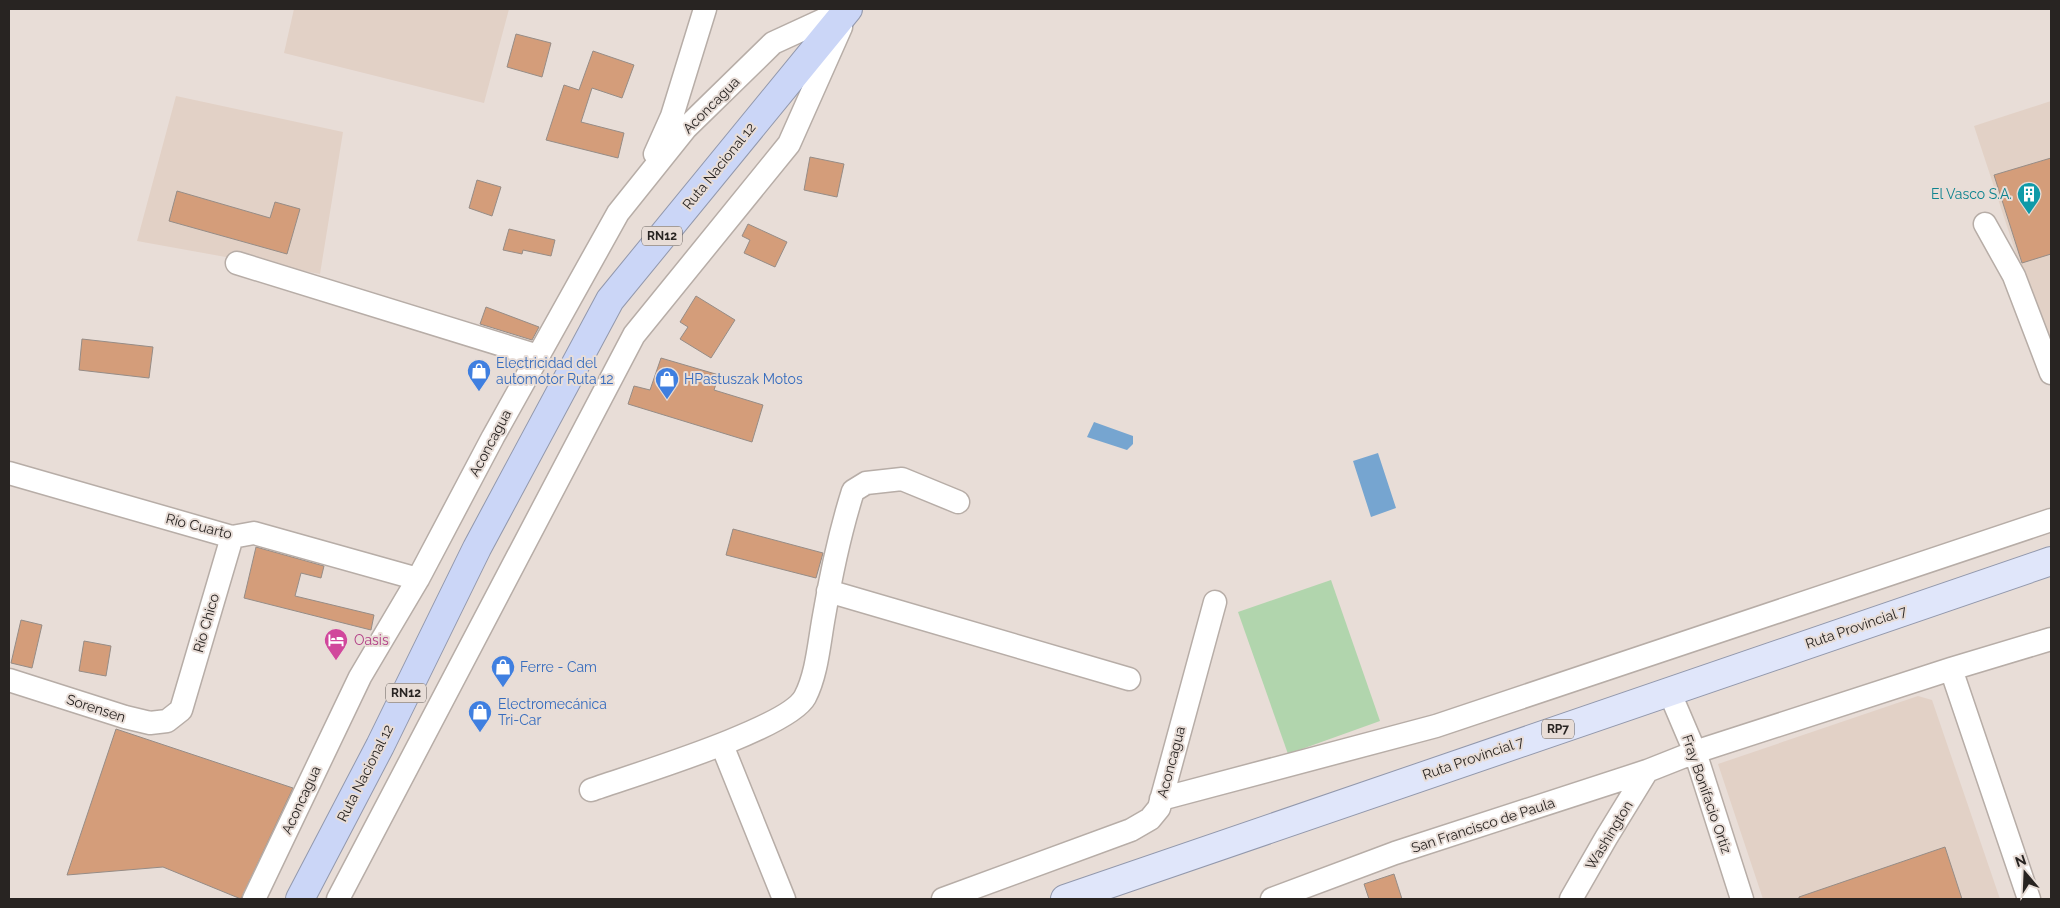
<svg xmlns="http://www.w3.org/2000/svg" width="2060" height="908" viewBox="0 0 2060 908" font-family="Raleway,sans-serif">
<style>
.built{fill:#e2d1c6}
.green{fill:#b1d5ad}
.water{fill:#76a5d0}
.building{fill:#d49d7a;stroke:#968c86}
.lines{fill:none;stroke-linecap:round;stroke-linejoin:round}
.minor-casing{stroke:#b7ada7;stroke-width:25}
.major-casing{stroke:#9298ac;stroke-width:30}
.highway-casing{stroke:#9298ac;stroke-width:30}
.minor{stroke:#fff;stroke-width:22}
.major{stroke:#e0e6fa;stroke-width:28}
.highway{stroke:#cbd6f7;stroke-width:28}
.labels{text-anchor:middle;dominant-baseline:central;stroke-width:4;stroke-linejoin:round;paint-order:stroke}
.shield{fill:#e8ddd7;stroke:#625c58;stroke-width:1}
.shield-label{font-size:12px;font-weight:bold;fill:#282422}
.street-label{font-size:14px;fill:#282422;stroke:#e8ddd7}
.culture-label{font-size:14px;fill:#0d838f;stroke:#e8ddd7;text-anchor:end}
.shop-label{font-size:14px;fill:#366cbe;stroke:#e8ddd7;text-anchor:start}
.hotel-label{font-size:14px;fill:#b23c85;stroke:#e8ddd7;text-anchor:start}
</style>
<rect width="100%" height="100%" fill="#e8ddd7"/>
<path class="built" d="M294 9H509L484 103 284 53Z
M176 96 343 132 320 274 137 241Z
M2051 101V353L2028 290 1974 126Z
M1918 696 1932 700 2000 899H1763L1718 764Z"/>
<path class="green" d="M1331 580 1380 721 1288 754 1238 612Z"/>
<path class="water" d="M1094 422 1133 436V444L1127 450 1087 437Z
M1378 453 1396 508 1371 517 1353 461Z"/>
<path class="building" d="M516 34 551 43 542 77 507 67Z
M593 51 634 65 622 98 592 88 581 122 624 133 618 158 546 140 564 85 579 90Z
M810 157 844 164 837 197 804 190Z
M2051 158V254L2022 263 1994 175Z
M477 180 501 187 492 216 469 208Z
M177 191 270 218 275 202 300 209 287 254 169 221Z
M748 224 787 242 775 267 744 253 750 240 742 236Z
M509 229 555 240 551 256 523 250 522 254 503 250Z
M696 296 735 320 711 358 680 339 688 327 680 322Z
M486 307 539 327 532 340 480 324Z
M82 339 153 347 149 378 79 370Z
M661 358 719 375 714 390 763 405 752 442 628 404 634 386 650 390Z
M733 529 823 553 816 578 726 555Z
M256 547 324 566 321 578 301 573 295 596 374 615 371 630 244 598Z
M21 620 42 625 32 668 11 663Z
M84 641 111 646 106 676 79 671Z
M116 729 293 788 241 899 163 867 67 875Z
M1945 847 1962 899H1799V897Z
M1394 874 1402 899H1369L1364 884Z"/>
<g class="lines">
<g class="minor-casing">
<path id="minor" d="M655 154 672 116 705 9
M1985 224 2014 276 2051 373
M237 263 538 356
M9 473 232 537 254 533 418 579
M828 591 1129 679
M1951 669 2029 899
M9 680 125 717 150 723 167 721 181 710 232 537
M1669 691 1695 752 1742 899
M722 745 784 899
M591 790C630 776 788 729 805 697 817 674 819 643 824 616 831 575 840 532 853 491L866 483 902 479 958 502
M1161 799 1436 726 2051 520
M254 899 360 677 418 579 493 437 618 213 686 128 773 43 847 9
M338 899 634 335 789 144 841 27
M943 899 1131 830 1150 819 1159 808 1215 602
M1272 899 1395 853 1647 771 1695 752 1951 669 2051 639
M1571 899 1606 838 1647 771"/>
</g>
<g class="major-casing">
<path id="major" d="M1065 899 2051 561"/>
</g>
<g class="highway-casing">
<path id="highway" d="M300 899 380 746 477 548 610 300 848 9"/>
</g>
<use href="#minor" class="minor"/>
<use href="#major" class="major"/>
<use href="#highway" class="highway"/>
</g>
<defs>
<g id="building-pin" transform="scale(1.25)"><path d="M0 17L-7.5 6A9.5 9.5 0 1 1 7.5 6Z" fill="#0f9aa8" stroke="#e8ddd7"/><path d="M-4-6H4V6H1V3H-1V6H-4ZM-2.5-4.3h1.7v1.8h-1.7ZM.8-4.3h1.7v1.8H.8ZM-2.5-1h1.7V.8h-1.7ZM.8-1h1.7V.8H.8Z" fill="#fff"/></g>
<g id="shop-pin" transform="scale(1.25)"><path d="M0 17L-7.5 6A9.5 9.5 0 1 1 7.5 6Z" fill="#3f7fe0" stroke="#e8ddd7"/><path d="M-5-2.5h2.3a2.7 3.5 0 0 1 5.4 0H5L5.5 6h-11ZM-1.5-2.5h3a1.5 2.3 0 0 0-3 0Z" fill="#fff"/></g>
<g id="hotel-pin" transform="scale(1.25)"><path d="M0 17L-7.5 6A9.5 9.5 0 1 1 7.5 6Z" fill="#d1479c" stroke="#e8ddd7"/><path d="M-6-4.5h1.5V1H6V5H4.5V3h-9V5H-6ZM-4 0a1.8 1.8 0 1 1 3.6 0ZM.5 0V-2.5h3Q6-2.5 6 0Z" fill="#fff"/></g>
</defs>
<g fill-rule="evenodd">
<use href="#building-pin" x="2029" y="194"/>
<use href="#shop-pin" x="479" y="371"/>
<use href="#shop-pin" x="667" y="379"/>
<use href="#hotel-pin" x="336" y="640"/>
<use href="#shop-pin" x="503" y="667"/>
<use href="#shop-pin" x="480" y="712"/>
</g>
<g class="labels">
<g class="shield">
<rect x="642" y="226.5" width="40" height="19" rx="4"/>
<rect x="386" y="683.5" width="40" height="19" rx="4"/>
<rect x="1542" y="719.5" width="32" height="19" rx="4"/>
</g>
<g class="shield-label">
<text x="662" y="236">RN12</text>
<text x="406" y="693">RN12</text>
<text x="1558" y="729">RP7</text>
</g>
<g class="street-label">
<text transform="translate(711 105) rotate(-45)">Aconcagua</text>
<text transform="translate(719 166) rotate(-51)">Ruta Nacional 12</text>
<text transform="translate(490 443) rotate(-62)">Aconcagua</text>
<text transform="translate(199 526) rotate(14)">Río Cuarto</text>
<text transform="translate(206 623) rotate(-74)">Río Chico</text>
<text transform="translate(1856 627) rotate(-19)">Ruta Provincial 7</text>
<text transform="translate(96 708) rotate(18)">Sorensen</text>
<text transform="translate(1473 758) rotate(-19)">Ruta Provincial 7</text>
<text transform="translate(1171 762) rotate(-75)">Aconcagua</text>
<text transform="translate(365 773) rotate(-63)">Ruta Nacional 12</text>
<text transform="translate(1707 794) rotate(71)">Fray Bonifacio Ortíz</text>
<text transform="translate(301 800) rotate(-65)">Aconcagua</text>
<text transform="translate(1483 825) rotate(-18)">San Francisco de Paula</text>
<text transform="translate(1609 835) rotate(-59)">Washington</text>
</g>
<g class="culture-label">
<text x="2012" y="194">El Vasco S.A.</text>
</g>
<g class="shop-label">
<text x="496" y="363">Electricidad del<tspan x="496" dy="16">automotor Ruta 12</tspan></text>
<text x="684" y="379">HPastuszak Motos</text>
<text x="520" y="667">Ferre - Cam</text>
<text x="498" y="704">Electromecánica<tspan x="498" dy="16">Tri-Car</tspan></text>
</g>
<g class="hotel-label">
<text x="354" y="640">Oasis</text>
</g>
</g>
<rect width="2060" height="908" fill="none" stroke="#282422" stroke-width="20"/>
<g transform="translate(2025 873) rotate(341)" stroke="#e8ddd7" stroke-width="4" paint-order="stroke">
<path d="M0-4L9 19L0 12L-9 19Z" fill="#282422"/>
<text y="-8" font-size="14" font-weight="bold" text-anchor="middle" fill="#282422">N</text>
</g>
</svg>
